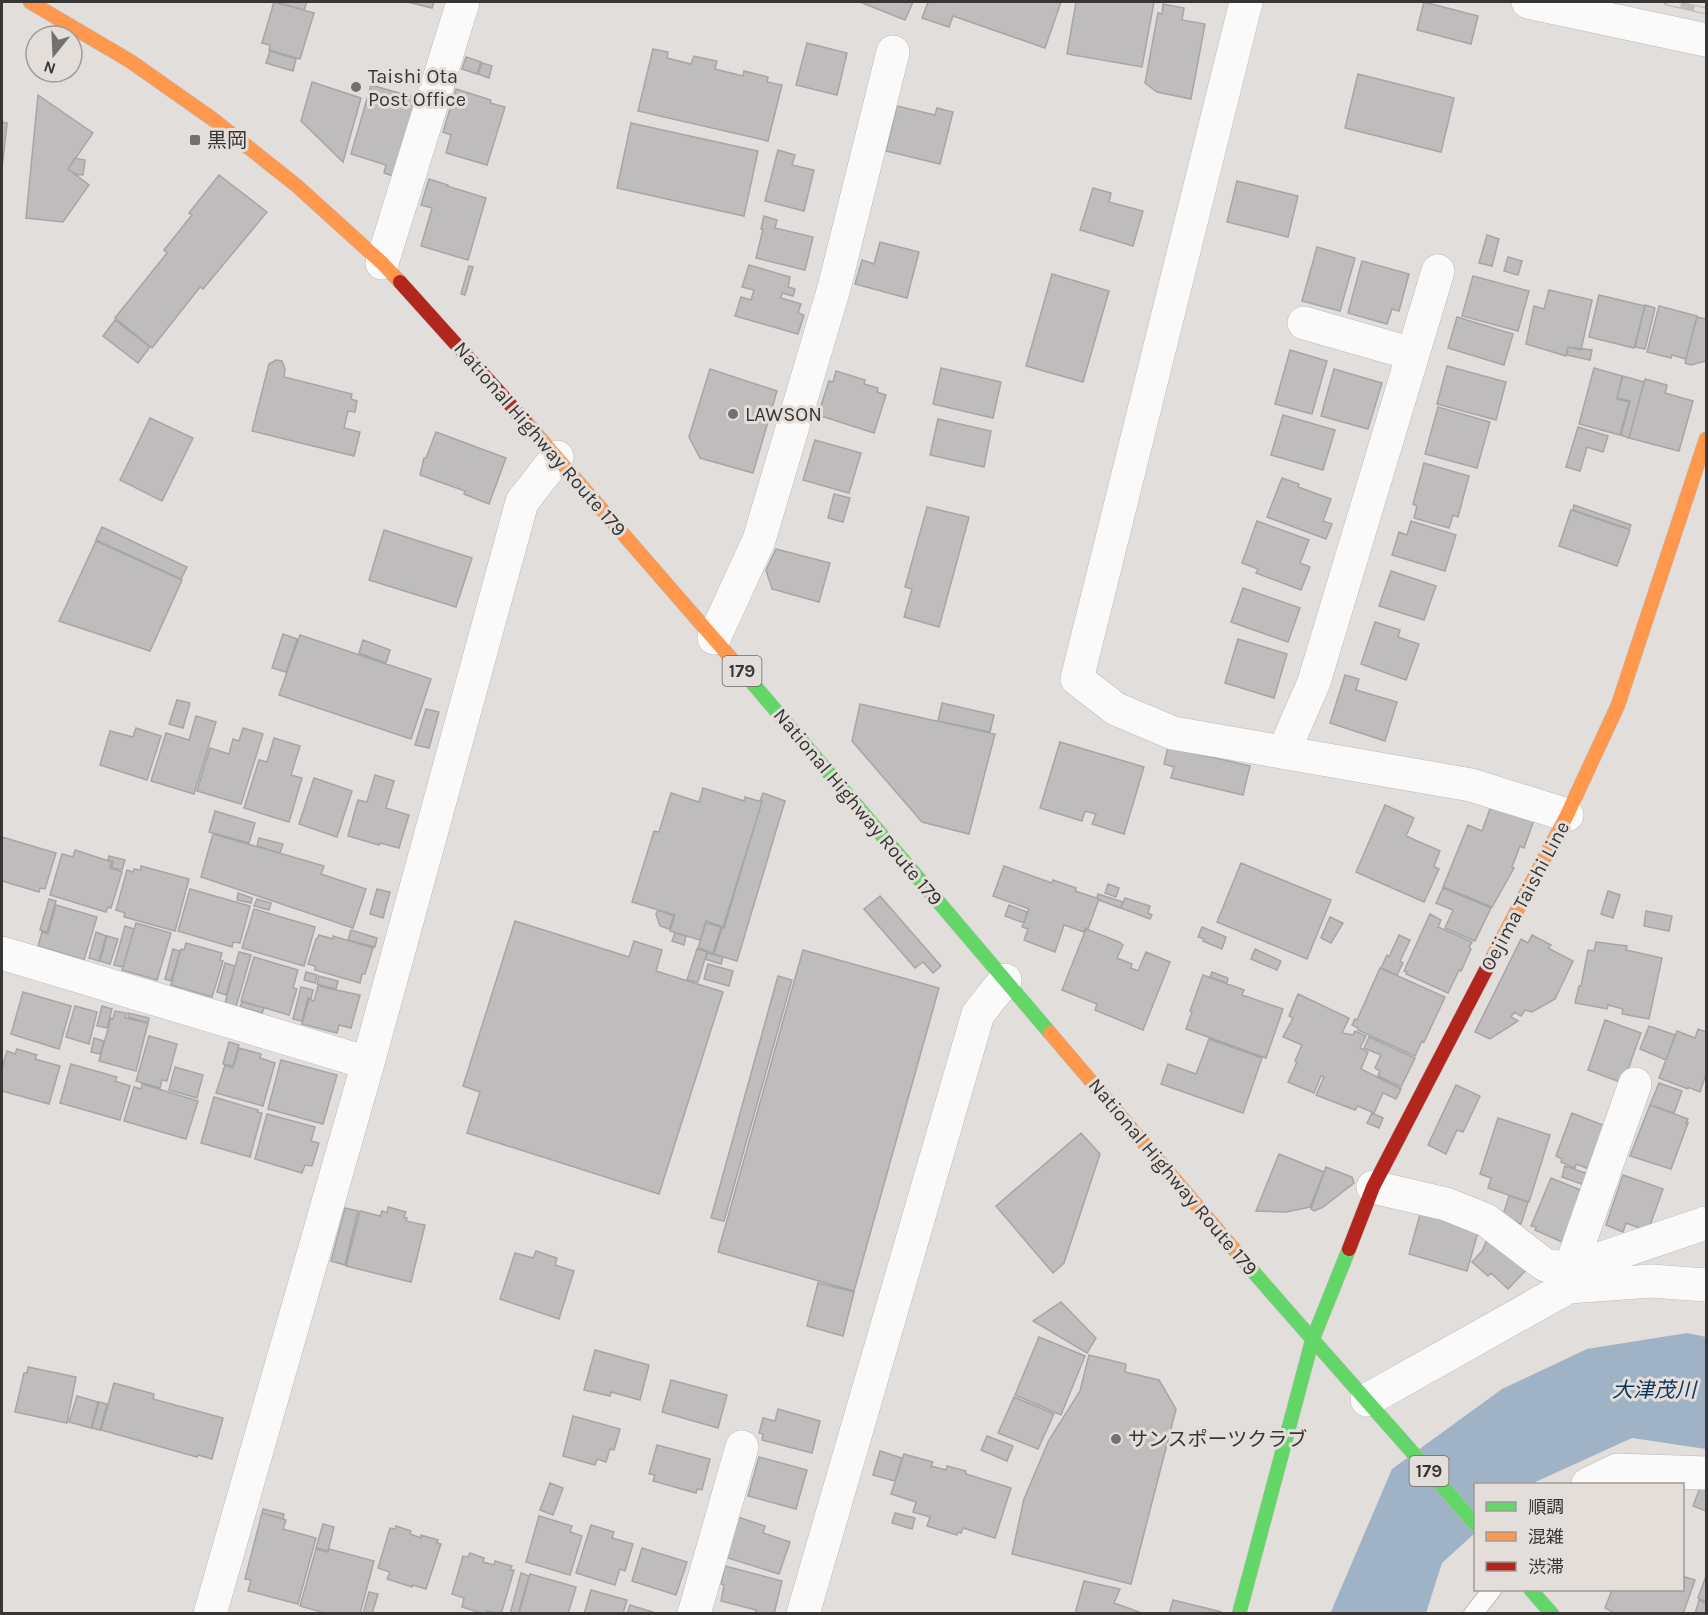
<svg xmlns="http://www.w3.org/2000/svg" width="1708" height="1615" viewBox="0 0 1708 1615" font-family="Karla,'Noto Sans JP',sans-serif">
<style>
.water{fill:#a0b2c6}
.building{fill:#bebcbc;stroke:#a7a5a5;stroke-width:1.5}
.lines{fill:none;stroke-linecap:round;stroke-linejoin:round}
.lane-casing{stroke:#bdbbb9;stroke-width:20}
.street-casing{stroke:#bdbbb9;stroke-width:34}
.fast-casing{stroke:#bdbbb9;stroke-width:15}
.slow-casing{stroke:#bdbbb9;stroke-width:15}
.jam-casing{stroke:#bdbbb9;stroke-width:15}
.lane{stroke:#fafafa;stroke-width:18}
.street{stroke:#fafafa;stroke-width:33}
.fast{stroke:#63d668;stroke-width:14}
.slow{stroke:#ff974d;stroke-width:14}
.jam{stroke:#b3261e;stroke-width:14}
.rail-casing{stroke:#bebebd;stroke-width:7}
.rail{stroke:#e3deda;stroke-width:4.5;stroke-dasharray:14;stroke-linecap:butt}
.poi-dot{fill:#73716f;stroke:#e3deda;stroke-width:2}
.labels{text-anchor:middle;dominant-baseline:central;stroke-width:6;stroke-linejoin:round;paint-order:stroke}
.shield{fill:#e3deda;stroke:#6b6866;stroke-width:1.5}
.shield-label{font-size:18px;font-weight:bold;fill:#383635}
.poi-label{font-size:20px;fill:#383635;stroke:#e3deda;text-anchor:start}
.street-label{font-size:20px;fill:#383635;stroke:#e3deda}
.water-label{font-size:21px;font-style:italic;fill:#0b365c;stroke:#e3deda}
</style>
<rect width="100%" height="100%" fill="#e1dedc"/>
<path class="water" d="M1687 1333 1706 1337V1449L1632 1438 1531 1484H1476L1475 1533 1442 1563 1426 1613 1330 1614 1392 1469 1502 1389 1587 1349Z"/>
<path class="building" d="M274 2 314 13 300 59 269 50 270 45 262 43Z
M276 2H307L304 10Z
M408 2H434L432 8Z
M860 2H913L905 20Z
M928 2H1061L1045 48 953 16 949 27 922 18Z
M1076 2H1154L1142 67 1067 54Z
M1424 2 1478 16 1471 44 1417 30Z
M1163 4 1184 8 1182 20 1205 24 1191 99 1157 92 1145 83 1158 13 1162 14Z
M807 43 847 53 837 95 796 85Z
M653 49 668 52 667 58 691 64 694 56 717 61 715 69 743 76 744 71 768 77 767 82 782 85 768 141 638 111Z
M270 51 296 59 293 71 266 63Z
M466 57 481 62 477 74 462 69Z
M482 63 492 66 489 78 478 74Z
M1358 74 1454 98 1441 152 1345 128Z
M312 82 361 98 343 162 301 121Z
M371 85 420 99 393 176 384 173 386 165 351 154Z
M456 89 491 100 490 103 505 107 487 165 446 153 451 135 443 132Z
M38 95 93 133 68 169 89 185 63 222 26 218Z
M897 106 935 115 937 108 953 112 940 164 886 151Z
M2 122 7 123 2 169Z
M631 123 758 151 744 216 617 188Z
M778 150 795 155 792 165 814 170 804 211 765 201Z
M75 158 85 160 83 175 75 174 68 169Z
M219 175 267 212 203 289 200 287 152 348 115 318 167 253 164 250 192 215 189 213Z
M429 179 448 185 447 186 486 198 468 260 421 246 432 208 421 205Z
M1237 181 1298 196 1288 237 1227 222Z
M1093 188 1111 193 1109 202 1143 211 1133 246 1080 230Z
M764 216 777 220 775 228 813 237 805 270 756 258 763 229H761Z
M1487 235 1499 239 1492 266 1479 263Z
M880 242 919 252 907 298 855 284 862 260 874 264Z
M1317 247 1355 258 1340 311 1302 301Z
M1508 257 1522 261 1518 275 1504 271Z
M1362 261 1409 274 1399 311 1392 309 1387 324 1348 313Z
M749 265 790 277 788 287 795 289 793 296 782 293 781 298 801 304 798 313 804 315 798 334 735 316 741 297 751 300 754 290 742 287Z
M469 266 473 267 465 295 461 294Z
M1052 274 1109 291 1083 382 1026 366Z
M1473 276 1529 291 1518 331 1462 316Z
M1549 290 1592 300 1581 350 1568 347 1566 356 1526 344 1534 306 1544 309Z
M1599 295 1645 306 1634 348 1589 337Z
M1645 305 1655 308 1645 349 1635 347Z
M1659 306 1697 316 1686 359 1672 355 1671 358 1647 352Z
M1457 317 1513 334 1504 365 1448 348Z
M1697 317 1706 319V361L1691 365 1685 363Z
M115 320 150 347 138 363 103 336Z
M1568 347 1592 350 1590 360 1567 355Z
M1290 350 1327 361 1312 414 1275 404Z
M276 360 282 361 285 369 284 377 352 394 351 399 357 401 355 412 348 411 344 428 360 432 354 456 252 431 269 364Z
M1447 366 1506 382 1496 420 1437 404Z
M941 368 1001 382 993 418 933 404Z
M1594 368 1622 376 1617 399 1629 402 1620 435 1579 424Z
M710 369 777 391 753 473 700 458 689 437Z
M1334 369 1382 383 1368 429 1321 416Z
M836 371 865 380 864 384 878 388 877 392 886 395 874 433 818 415 829 381 833 382Z
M1623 376 1644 382 1629 438 1621 435 1630 401 1617 398Z
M1645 379 1667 385 1665 393 1693 401 1679 451 1629 438Z
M1438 407 1490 422 1477 468 1425 454Z
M1283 415 1335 430 1323 470 1271 455Z
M150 418 193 438 162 501 120 480Z
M938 419 991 431 984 467 930 455Z
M1578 427 1608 436 1603 452 1587 447 1580 471 1566 467Z
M436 432 506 458 489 504 464 494 465 491 420 475 424 458H426Z
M815 440 861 453 849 493 803 480Z
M1424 463 1469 476 1458 517 1453 515 1449 528 1414 518 1417 506 1413 504Z
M1282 478 1299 484 1298 487 1331 499 1323 521 1332 524 1326 539 1267 517Z
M834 494 850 498 843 522 828 518Z
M1574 505 1631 525 1629 529 1573 510Z
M927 507 969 517 939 627 904 617 912 589 905 587Z
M1571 510 1630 530 1617 566 1559 546Z
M1257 521 1309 540 1300 563 1310 567 1301 590 1256 573 1258 569 1242 563Z
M1411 521 1456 535 1445 571 1392 555 1399 532 1407 535Z
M102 527 187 567 181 579 96 540Z
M384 530 472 558 456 607 369 580Z
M96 541 182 580 150 651 59 621Z
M776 549 830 563 819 602 772 589 766 570Z
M1391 571 1436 586 1424 620 1379 606Z
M1243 588 1300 608 1288 642 1231 622Z
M1375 622 1400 630 1398 637 1419 644 1406 680 1361 664Z
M283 634 297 639 286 672 272 668Z
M300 635 431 679 411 739 279 695Z
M1238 639 1287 654 1274 698 1225 683Z
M363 640 390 650 386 663 359 653Z
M1345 675 1359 679 1356 690 1397 702 1385 741 1330 723Z
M177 700 190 703 183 728 169 724Z
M942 703 994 715 990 732 938 721Z
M860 704 995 734 969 834 922 822 852 741Z
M426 709 439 712 429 748 415 745Z
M196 716 216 722 194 794 151 781 166 733 189 740Z
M136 728 161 736 147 780 100 765 110 731 133 737Z
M243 728 263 734 241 804 197 791 210 748 229 754 233 739 239 741Z
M274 738 300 746 291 775 302 778 289 822 244 808 259 760 267 762Z
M1060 742 1144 767 1124 834 1092 824 1096 814 1085 811 1082 821 1040 808Z
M1168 747 1250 766 1243 795 1171 778 1174 767 1164 764Z
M375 775 394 781 386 808 409 815 399 848 380 843 379 845 348 836 358 800 367 802Z
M314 778 352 791 337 837 299 824Z
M703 788 744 801 745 797 762 802 723 927 706 921 700 940 670 931 675 915 632 902 654 831 659 832 671 793 699 802Z
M763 793 785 801 737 961 714 954 722 928H724L762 801H760Z
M1385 805 1414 818 1406 836 1440 851 1434 866 1439 869 1424 902 1356 872Z
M1491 806 1534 820 1524 848 1520 846 1512 867 1514 868 1492 907 1443 887 1468 825 1482 831Z
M215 811 255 823 249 843 209 832Z
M213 834 324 866 321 874 366 889 353 928 201 877Z
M2 837 56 853 45 889 40 888 39 892 2 881Z
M259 838 283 844 280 853 257 846Z
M75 850 112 862 110 868 122 872 111 908 108 907 106 912 50 895 62 854 73 857Z
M109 856 125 860 122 870 112 868 113 861 108 860Z
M1241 863 1331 900 1307 959 1217 922Z
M141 866 189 879 175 931 124 917 125 913 116 910 127 870 133 872 134 869 141 870Z
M1004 866 1052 883 1053 880 1076 888 1075 891 1099 899 1088 929 1085 928 1084 932 1064 925 1055 952 1024 940 1028 929 1022 927 1029 909 993 896Z
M1108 884 1119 888 1116 897 1105 893Z
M1443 888 1491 908 1475 941 1445 928 1453 910 1436 903Z
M190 889 250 906 240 943 233 942 232 947 178 931Z
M377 889 390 892 383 918 370 914Z
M1608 891 1620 895 1613 918 1601 914Z
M238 893 252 898 251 903 237 900Z
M1098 894 1123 902 1120 908 1099 900 1097 898Z
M880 896 941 966 933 973 923 962 915 968 864 909Z
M1125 898 1150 906 1148 913 1152 915 1150 919 1121 908Z
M49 899 56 901 47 932 40 930Z
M257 899 271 903 269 910 254 906Z
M56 905 97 917 84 960 38 946 42 932 48 934Z
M1009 905 1027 912 1024 923 1005 916Z
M254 909 315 927 304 966 242 948Z
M658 910 674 916 669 929 660 926 656 914Z
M1646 911 1672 916 1669 931 1644 926Z
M1430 914 1441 920 1438 927 1472 942 1469 947 1471 949 1461 971 1459 970 1448 993 1406 974 1407 972 1404 971Z
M1330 917 1343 923 1331 943 1321 938Z
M515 921 629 957 634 941 662 950 656 971 723 992 659 1194 467 1133 480 1092 463 1086Z
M136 923 171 933 157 980 122 970Z
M706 923 721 927 713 953 698 948Z
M125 926 134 929 123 967 114 965Z
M1202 927 1226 937 1222 949 1203 941 1204 939 1198 937Z
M1086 929 1119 942 1123 945 1117 958 1132 964 1131 968 1138 971 1146 952 1170 962 1143 1030 1095 1010 1097 1004 1062 990Z
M351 930 377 938 375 947 348 940Z
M96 932 106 936 99 961 89 958Z
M675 933 686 936 684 945 672 941Z
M319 935 333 939V936L373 948 365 974H362L360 983 315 970V966L308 964 316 939H317Z
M1399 935 1410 940 1400 961 1403 963 1397 975 1381 968 1387 955 1389 957Z
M1532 935 1551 945 1548 948 1573 961 1555 999 1532 1012 1525 1010 1521 1016 1514 1012 1511 1017 1518 1021 1490 1039 1475 1032 1521 939 1528 943Z
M107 936 118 939 110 964 100 961Z
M1596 942 1627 946 1626 950 1662 958 1649 1019 1622 1014 1623 1009 1608 1005 1607 1009 1575 1003 1579 986H1581L1588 950 1594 951Z
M186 943 222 953 220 960 223 961 212 997 171 985 181 949 184 950Z
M173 949 180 951 171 981 165 979Z
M697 949 707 952 698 982 687 980Z
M1255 949 1281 961 1277 970 1251 959Z
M803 950 939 988 854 1291 718 1252Z
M239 952 251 955 236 1007 225 1003Z
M708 953 723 957 721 964 705 959Z
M254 957 298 970 293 988 297 989 289 1015 241 1001Z
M225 963 235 966 226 995 217 992Z
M708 964 733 971 729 986 704 979Z
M1380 968 1445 997 1424 1042 1422 1041 1415 1056 1358 1030V1028L1352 1025 1355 1019 1357 1020Z
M306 972 317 975 315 983 304 980Z
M1212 972 1228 978 1227 983 1210 977Z
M1203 975 1244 990 1242 995 1283 1009 1266 1058 1186 1029 1192 1012 1190 1011Z
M319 976 338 981 336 989 317 984Z
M778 976 792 980 724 1221 711 1218Z
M318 986 360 995 351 1028 339 1025 337 1033 302 1024 309 999 314 1001Z
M301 987 313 990 311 999 308 998 302 1021 293 1019Z
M23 992 71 1006 59 1049 11 1034Z
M1298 994 1349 1018 1342 1033 1353 1035 1355 1031 1366 1036 1360 1048 1368 1052 1361 1069 1401 1089 1396 1099 1383 1093 1374 1113 1358 1106 1355 1110 1316 1095 1324 1077 1321 1076 1314 1093 1288 1082 1297 1062 1295 1061 1302 1045 1283 1037 1293 1018 1289 1016Z
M242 1002 264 1008 262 1013 240 1007Z
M75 1006 97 1012 89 1044 66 1037Z
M102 1006 112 1009 107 1028 97 1026Z
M115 1011 126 1013 125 1018 148 1023 136 1071 99 1061 111 1018 113 1019Z
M128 1013 149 1018 148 1023 128 1017Z
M1605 1020 1641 1033 1623 1083 1588 1070Z
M1649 1026 1675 1035 1666 1060 1640 1049Z
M1698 1029 1706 1032V1074L1700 1092 1688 1087V1089L1659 1078 1677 1031 1695 1038Z
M149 1036 177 1044 167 1081 162 1080 160 1088 136 1081Z
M1369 1037 1415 1058 1401 1087 1378 1076 1380 1071 1375 1068 1381 1055 1364 1048Z
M94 1038 104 1041 100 1054 91 1052Z
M1209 1039 1262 1058 1243 1113 1161 1084 1168 1064 1196 1074Z
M229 1042 239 1045 233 1066 223 1064Z
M239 1048 261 1054 260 1058 275 1063 263 1106 216 1093 225 1065 233 1068Z
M17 1049 37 1055 35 1059 60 1066 49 1104 2 1091V1068L7 1051 15 1054Z
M281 1060 337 1075 323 1124 268 1109Z
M71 1064 117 1077 115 1081 130 1086 120 1120 60 1103Z
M175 1067 203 1075 197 1098 169 1090Z
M1659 1083 1682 1091 1674 1113 1650 1105Z
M142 1084 198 1101 186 1139 124 1121 134 1087 141 1089Z
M1456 1085 1480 1096 1463 1132 1457 1130 1446 1154 1428 1145Z
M214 1097 258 1110 257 1112 262 1113 250 1157 201 1143Z
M1650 1105 1688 1119 1686 1123H1688L1671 1169 1630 1156Z
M1372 1113 1383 1118 1379 1128 1367 1123Z
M1572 1113 1605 1126 1589 1169 1576 1164 1575 1168 1561 1162 1562 1159 1556 1156Z
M267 1114 315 1127 311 1141 319 1143 312 1166 305 1165 302 1173 255 1159Z
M1498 1118 1550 1135 1529 1202 1488 1188 1491 1178 1480 1174Z
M1081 1133 1100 1154 1064 1263 1053 1273 996 1206Z
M1279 1154 1324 1172 1310 1207 1286 1212 1256 1211Z
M1565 1166 1591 1175 1587 1186 1562 1177Z
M1326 1167 1352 1177 1354 1183 1323 1207 1314 1211 1311 1209Z
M1623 1175 1663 1189 1648 1231 1626 1223 1623 1232 1606 1225Z
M1551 1178 1583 1191 1562 1242 1535 1230 1536 1227 1531 1226Z
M1509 1196 1528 1202 1521 1224 1502 1218Z
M388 1207 406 1212 404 1217 407 1218 406 1221 425 1225 411 1282 346 1266 360 1211 380 1216 382 1211 387 1213Z
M345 1208 358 1211 345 1265 331 1261Z
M1421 1211 1480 1225 1467 1271 1409 1254Z
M1491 1230 1530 1266 1508 1289 1491 1273 1488 1276 1472 1262 1482 1251Z
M536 1251 557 1258 555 1265 574 1271 559 1319 500 1299 515 1253 533 1258Z
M818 1283 854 1292 843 1336 807 1326Z
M1061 1302 1096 1338 1087 1353 1033 1321Z
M1039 1337 1085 1356 1061 1415 1015 1395Z
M595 1350 649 1365 640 1400 611 1392 610 1396 584 1390Z
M1089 1355 1126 1364 1125 1372 1159 1380 1176 1409 1131 1584 1012 1554 1024 1499 1049 1440 1080 1391Z
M28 1367 76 1377 67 1423 15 1412 24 1373H27Z
M671 1380 727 1395 718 1428 662 1412Z
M114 1383 154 1394 153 1399 223 1418 212 1459 198 1455 197 1457 101 1430Z
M77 1396 98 1402 91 1428 69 1422Z
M1014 1397 1054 1414 1038 1449 998 1433Z
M99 1402 107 1404 100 1430 92 1428Z
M778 1409 820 1421 812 1453 762 1440 763 1434 759 1433 763 1418 775 1421Z
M573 1416 620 1429 614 1450 610 1449 606 1462 597 1459 595 1465 563 1456Z
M987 1436 1013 1446 1007 1461 981 1450Z
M657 1445 710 1459 702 1490 697 1489 696 1493 653 1481 655 1475 649 1474Z
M880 1451 902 1458 895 1481 873 1475Z
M904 1454 933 1462 931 1466 946 1470 947 1466 966 1471V1474L1011 1488 995 1538 963 1528 961 1533 958 1532 957 1535 927 1526 930 1517 913 1512 916 1502 891 1494Z
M759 1457 807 1470 796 1509 748 1496Z
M1704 1477 1706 1478V1511L1693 1506Z
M550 1483 563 1488 553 1515 540 1510Z
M263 1509 284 1514 283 1519 262 1513Z
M262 1513 286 1520 283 1529 316 1538 298 1604 248 1591 251 1580 245 1579Z
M895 1513 915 1518 912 1529 892 1523Z
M539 1516 572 1526 570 1532 582 1536 570 1575 526 1562Z
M738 1517 765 1526 763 1533 790 1542 779 1574 725 1557Z
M323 1524 334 1527 328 1551 316 1548Z
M591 1525 614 1532 612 1538 633 1544 625 1571 620 1569 615 1585 576 1573Z
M396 1526 411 1531 410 1534 421 1538V1535L438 1540 437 1543 441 1544 426 1589 413 1585 412 1587 387 1579 390 1572 378 1568 390 1528 395 1529Z
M642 1548 687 1562 676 1595 632 1581Z
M316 1549 328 1552 329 1549 374 1561 360 1614H328L300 1606Z
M470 1553 484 1558 483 1562 494 1565 495 1561 512 1566 510 1570H514L501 1614 487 1611 484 1614 462 1607 464 1598 452 1594 463 1556 468 1557Z
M725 1566 782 1581 774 1614H755L756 1610 721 1601 724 1585 721 1584Z
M521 1573 529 1576 518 1614H510Z
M530 1574 576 1587 568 1614H519Z
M1682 1576 1695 1580 1683 1614H1616L1605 1608 1612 1590H1682Z
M1706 1576V1602L1698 1598Z
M1084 1581 1120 1589 1114 1603 1139 1612 1138 1614H1075Z
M591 1590 627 1600 623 1614H584Z
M369 1592 378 1594 372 1614H363Z
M1173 1600 1222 1612 1169 1614Z
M1699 1600 1706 1603V1614H1695Z
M630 1605 659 1614H627Z"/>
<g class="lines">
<g class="lane-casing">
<path id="lane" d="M1473 1614 1492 1590"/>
</g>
<g class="street-casing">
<path id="street" d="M1246 2 1077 679 1116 709 1173 733 1471 785 1567 815
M1528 2 1706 40
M382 263 463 2
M1304 323 1413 354
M714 638 759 540 834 288 893 52
M1284 751 1314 682 1438 271
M2 953 368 1063
M1373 1187 1446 1204 1486 1220 1545 1265 1570 1269 1706 1223
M1568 1285 1570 1269 1635 1084
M1367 1400 1568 1287 1651 1281 1706 1285
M1588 1484 1617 1470 1706 1473
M210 1614 368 1063 522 502 557 457
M694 1614 742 1447
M803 1614 978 1014 1005 980"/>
</g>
<g class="fast-casing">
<path id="fast" d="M749 679 1050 1033
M1233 1248C1312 1341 1396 1432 1476 1525
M1531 1590 1552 1614
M1239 1614 1312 1341 1349 1249"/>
</g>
<g class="slow-casing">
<path id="slow" d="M30 2 130 61 214 120 297 186 382 263 400 282
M525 421 749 679
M1490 962 1567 815 1618 705 1706 439
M1050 1033 1233 1248"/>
</g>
<g class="jam-casing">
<path id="jam" d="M400 282 525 421
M1349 1249 1373 1187 1490 962"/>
</g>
<use href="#lane" class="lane"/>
<use href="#street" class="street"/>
<use href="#fast" class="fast"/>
<use href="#slow" class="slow"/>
<use href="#jam" class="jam"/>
<g class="rail-casing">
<path id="rail" d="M1667 2 1706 11"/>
</g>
<use href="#rail" class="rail"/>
</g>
<g class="poi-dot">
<circle cx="356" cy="87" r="6"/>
<rect x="189" y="134" width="12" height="12" rx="3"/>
<circle cx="733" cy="414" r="6"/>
<circle cx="1116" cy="1439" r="6"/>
</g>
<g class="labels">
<g class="shield">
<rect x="722.5" y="656" width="39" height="30" rx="4.5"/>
<rect x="1409.5" y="1456" width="39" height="30" rx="4.5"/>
</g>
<g class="shield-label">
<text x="742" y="671">179</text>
<text x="1429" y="1471">179</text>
</g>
<g class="poi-label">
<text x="368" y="76">Taishi Ota<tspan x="368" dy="23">Post Office</tspan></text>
<text x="207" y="140">黒岡</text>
<text x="745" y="414">LAWSON</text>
<text x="1128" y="1439">サンスポーツクラブ</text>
</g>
<g class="street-label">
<text transform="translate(540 439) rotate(49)">National Highway Route 179</text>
<text transform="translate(858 807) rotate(50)">National Highway Route 179</text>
<text transform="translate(1525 896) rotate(-62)">Oejima Taishi Line</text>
<text transform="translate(1173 1177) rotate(50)">National Highway Route 179</text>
</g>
<g class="water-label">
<text x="1654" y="1390">大津茂川</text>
</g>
</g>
<rect width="1708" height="1615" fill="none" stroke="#383635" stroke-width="6"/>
<rect x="1474" y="1483" width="210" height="108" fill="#e3deda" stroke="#9f9b98" stroke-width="1.5"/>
<rect x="1486" y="1502" width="30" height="9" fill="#63d668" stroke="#9f9b98" stroke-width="1.5"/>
<text x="1528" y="1513" font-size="18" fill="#383635">順調</text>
<rect x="1486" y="1532" width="30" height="9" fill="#ff974d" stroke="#9f9b98" stroke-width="1.5"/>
<text x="1528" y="1543" font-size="18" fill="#383635">混雑</text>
<rect x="1486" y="1562" width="30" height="9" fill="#b3261e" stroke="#9f9b98" stroke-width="1.5"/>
<text x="1528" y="1573" font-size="18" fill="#383635">渋滞</text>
<g transform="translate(54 54) rotate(198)"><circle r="28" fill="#e3deda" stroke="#9f9b98" stroke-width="1.5"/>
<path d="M0-4.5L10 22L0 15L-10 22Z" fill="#73716f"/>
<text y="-9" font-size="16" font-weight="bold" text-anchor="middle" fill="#383635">N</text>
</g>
</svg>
